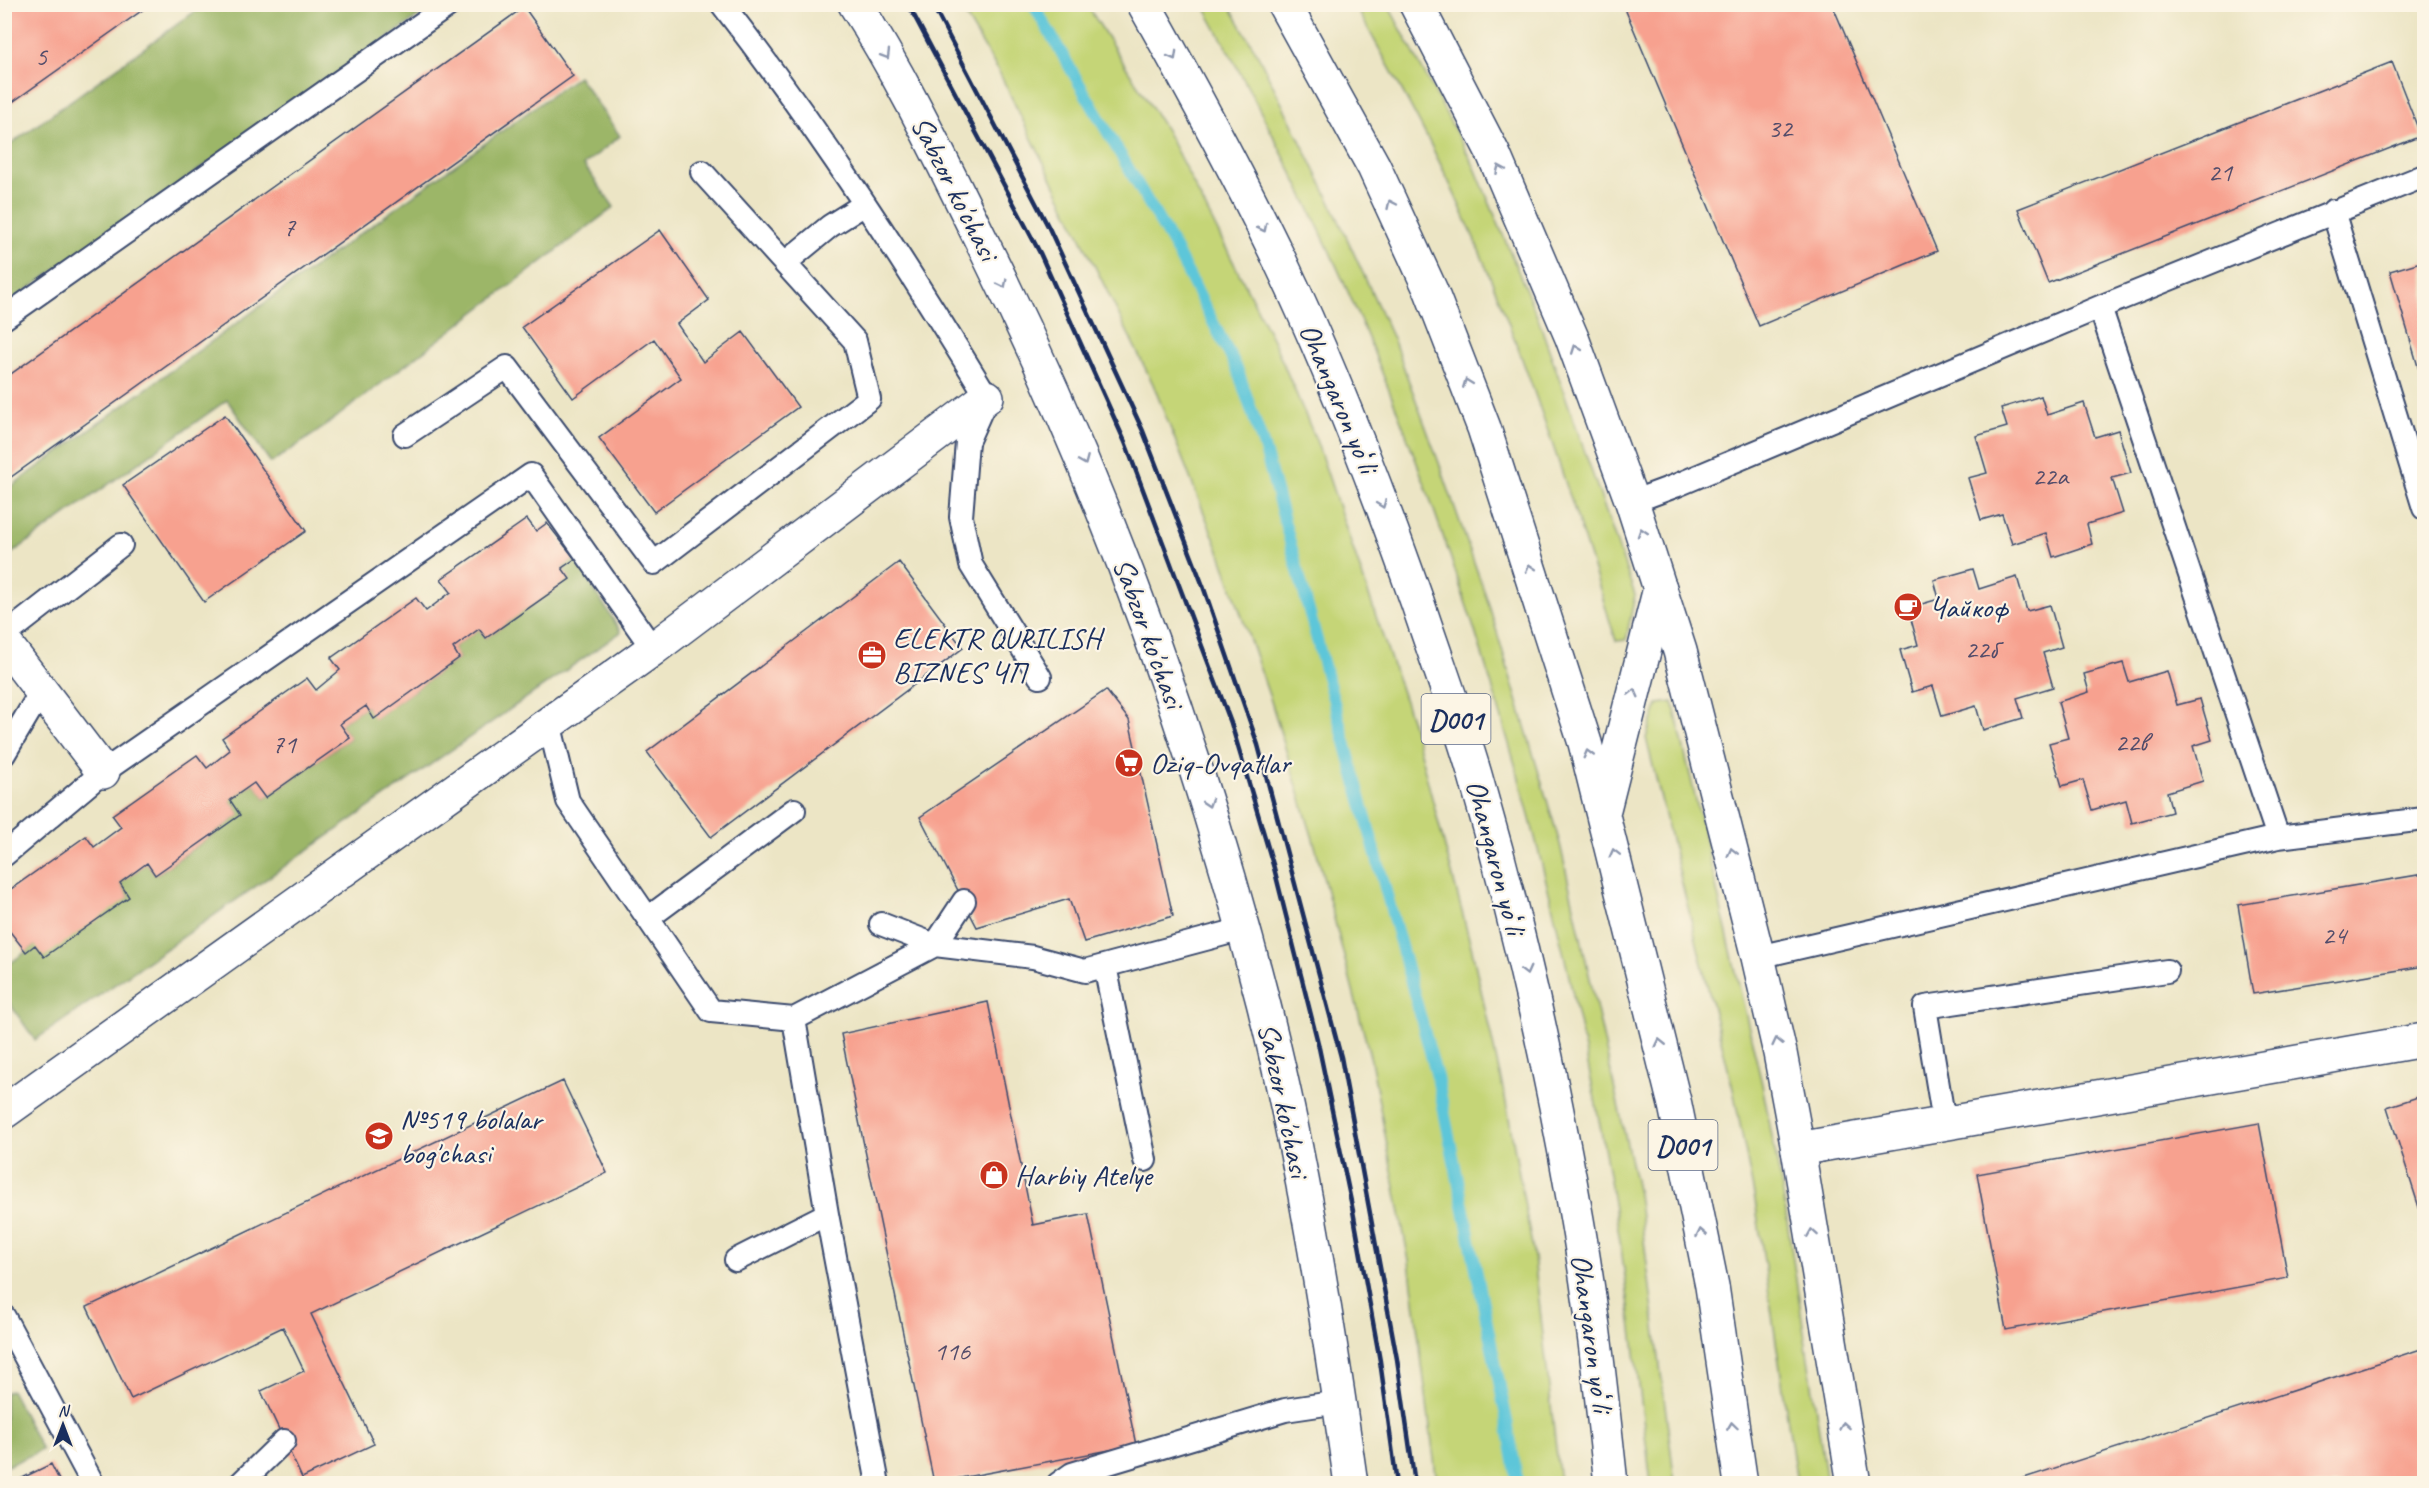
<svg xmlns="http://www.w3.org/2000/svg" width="2429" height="1488" viewBox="0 0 2429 1488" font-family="Caveat,sans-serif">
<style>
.green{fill:#c5d577;stroke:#70826a;stroke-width:1.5}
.forest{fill:#9cb668;stroke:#5c7263;stroke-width:1.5}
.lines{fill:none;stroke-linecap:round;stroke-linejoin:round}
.stream{stroke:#5dc6d9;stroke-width:12}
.building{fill:#f7a18f}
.service-casing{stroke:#3a4a6d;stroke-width:26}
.minor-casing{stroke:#3a4a6d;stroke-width:36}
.tertiary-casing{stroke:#3a4a6d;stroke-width:36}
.secondary-casing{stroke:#3a4a6d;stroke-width:36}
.trunk-casing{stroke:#3a4a6d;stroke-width:36}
.service{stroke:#fff;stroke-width:22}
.minor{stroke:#fff;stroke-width:33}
.tertiary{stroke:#fff;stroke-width:33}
.secondary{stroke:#fff;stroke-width:33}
.trunk{stroke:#fff;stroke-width:33}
.rail{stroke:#1b2f5e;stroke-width:4.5}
.oneway{stroke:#8d97ae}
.labels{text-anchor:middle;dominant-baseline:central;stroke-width:4.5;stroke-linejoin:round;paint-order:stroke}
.number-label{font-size:27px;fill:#524c6a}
.shield{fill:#fcf5e5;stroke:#5e6a86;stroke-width:1.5}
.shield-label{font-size:28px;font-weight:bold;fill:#1b2f5e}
.street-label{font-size:30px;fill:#1b2f5e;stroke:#fcf5e5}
.poi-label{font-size:30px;fill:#1b2f5e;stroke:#fcf5e5;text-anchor:start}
</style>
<rect width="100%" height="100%" fill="#fcf5e5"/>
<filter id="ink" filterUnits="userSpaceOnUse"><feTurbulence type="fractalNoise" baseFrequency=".0167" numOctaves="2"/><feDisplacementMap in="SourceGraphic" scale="12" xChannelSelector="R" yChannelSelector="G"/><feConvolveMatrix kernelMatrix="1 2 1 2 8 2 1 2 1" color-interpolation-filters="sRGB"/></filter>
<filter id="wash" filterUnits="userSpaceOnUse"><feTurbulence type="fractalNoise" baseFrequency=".008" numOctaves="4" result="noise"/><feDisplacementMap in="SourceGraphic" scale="24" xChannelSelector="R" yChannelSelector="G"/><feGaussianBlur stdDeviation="1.35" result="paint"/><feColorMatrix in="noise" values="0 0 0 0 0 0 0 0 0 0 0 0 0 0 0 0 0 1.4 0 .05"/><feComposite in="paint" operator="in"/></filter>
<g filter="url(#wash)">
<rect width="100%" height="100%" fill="#ece5c5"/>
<path class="green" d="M959 5H1087L1166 130 1274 342 1316 440 1412 722 1472 950 1507 1107 1534 1257 1560 1483H1437L1409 1261 1371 1060 1316 849 1271 701 1221 556 1153 384 999 72Z
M1203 5H1229L1259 57 1329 199 1394 341 1442 471 1488 602 1560 844 1638 1194 1675 1483H1651C1639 1388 1629 1292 1613 1197 1564 912 1484 623 1375 355 1326 235 1266 118 1203 5Z
M1355 5H1388L1475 168 1539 321 1635 595 1626 640 1616 641C1570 492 1522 344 1458 202 1428 134 1390 69 1355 5Z
M1673 702 1762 1084 1783 1194 1827 1483H1797L1755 1200 1733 1089 1646 738 1658 704Z"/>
<path class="forest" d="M204 5H435L5 305 4 149Z
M578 76 620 136 584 165 614 207 317 432 271 463 227 400 5 558V491Z
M575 559 621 632 35 1040 5 997 4 968 35 945 129 897 120 883 147 863 156 875 240 815 230 800 254 783 265 798 350 738 340 724 366 706 375 718 459 658 453 648 479 629 486 638 569 578 562 568Z
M11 1390 42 1450 5 1467V1393Z"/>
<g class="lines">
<path class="stream" d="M1033 4 1176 250 1238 371 1264 447 1437 1077 1507 1421 1518 1484"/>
</g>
<g id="blocks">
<path class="building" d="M4 4H151L4 108Z
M1623 4H1832L1937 251 1759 326Z
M524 7 573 76 4 482V379Z
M2392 62 2421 136 2048 283 2018 209Z
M660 230 709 300 677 324 703 362 743 332 798 407 654 512 599 438 681 378 654 339 573 398 522 327Z
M2424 261V387L2390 271Z
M2041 396 2047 415 2084 403 2095 437 2118 430 2131 473 2112 478 2123 513 2087 524 2092 544 2053 557 2046 533 2012 544 2002 514 1981 520 1968 478 1987 473 1976 436 2007 427 2001 408Z
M225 415 306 531 204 602 123 485Z
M527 519 536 531 547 523 575 559 562 568 570 579 486 638 479 629 453 648 459 658 374 719 366 706 340 724 350 738 265 798 254 783 230 800 240 815 155 875 147 863 120 883 129 897 44 957 35 945 26 952 4 924V909L8 906 4 902V894L86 836 94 847 121 827 112 815 197 755 207 768 230 750 222 738 307 678 316 690 340 670 331 658 416 598 426 611 451 592 441 579Z
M899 562 963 648 711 837 647 752Z
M1973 569 1979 589 2017 577 2027 611 2050 605 2062 647 2043 653 2053 687 2017 698 2023 718 1983 730 1976 706 1942 716 1933 686 1912 692 1900 650 1918 645 1908 608 1939 599 1934 580Z
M2123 663 2129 682 2167 671 2177 705 2200 699 2212 740 2193 746 2203 781 2167 792 2172 812 2132 823 2126 800 2092 810 2083 780 2062 786 2049 743 2068 738 2058 702 2089 692 2084 674Z
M1106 690 1129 720 1173 916 1084 942 1069 899 977 927 920 817Z
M2424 874V966L2253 994 2238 905Z
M988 1002 1033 1225 1088 1214 1136 1445 934 1483 841 1034Z
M563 1081 607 1173 311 1314 374 1444 302 1478 261 1391 304 1371 283 1327 131 1399 87 1307Z
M2424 1095V1223L2387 1107Z
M2259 1123 2288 1278 2006 1330 1977 1174Z
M2424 1348V1484H2009L2018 1480Z
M51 1464 61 1484H10Z"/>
</g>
</g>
<g filter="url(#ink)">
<use href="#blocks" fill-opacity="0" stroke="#3a4a6d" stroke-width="1.5"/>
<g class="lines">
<g class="service-casing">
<path id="service" d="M722 4C819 129 905 262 987 397L967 442 961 517 971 565 1040 677
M2333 211 2424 508
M785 263 830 226 865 204
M2100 307 2278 837
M4 318 450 4
M405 435 507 367 654 563 869 399 855 341 702 172
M1632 502 1675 486 2100 307 2424 176
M4 636 121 545
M549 722 568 801 711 1011 794 1019
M4 754 42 690
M4 855 103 772 531 475 653 649
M648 918 794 810
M881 924 935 945 964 901
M1758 957 2278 837 2424 819
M1105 966 1145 1160
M1944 1122 1925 1007 2167 971
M736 1260 827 1214
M4 1317 93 1484
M240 1484 284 1441
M878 1484 827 1214 794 1019 935 945 1033 957 1085 971 1243 929
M1058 1484 1072 1474 1285 1410 1339 1402"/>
</g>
<g class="minor-casing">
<path id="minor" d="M4 642 103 772
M4 1112 653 649 987 397
M1798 1149 2424 1040"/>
</g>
<g class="tertiary-casing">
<path id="tertiary" d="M855 4C905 82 944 166 985 248 1105 489 1196 741 1263 1002 1303 1160 1328 1322 1351 1484"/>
</g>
<g class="secondary-casing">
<path id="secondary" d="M1416 4 1493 153 1572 338 1632 502 1680 651 1758 957 1780 1053 1798 1149 1854 1484"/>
</g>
<g class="trunk-casing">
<path id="trunk" d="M1144 4C1192 89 1238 174 1280 261 1333 372 1377 488 1418 604 1437 661 1458 717 1475 775 1516 916 1549 1059 1574 1203 1591 1296 1601 1390 1611 1484
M1284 4 1374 167 1431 291 1484 428 1585 743 1675 1105 1712 1286 1741 1484
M1604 809 1660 588"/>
</g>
<use href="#service" class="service"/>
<use href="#minor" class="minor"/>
<use href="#tertiary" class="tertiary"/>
<use href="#secondary" class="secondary"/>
<use href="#trunk" class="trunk"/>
<path class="rail" d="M908 4 1040 253 1125 442 1231 723 1274 868 1318 1043 1353 1211 1380 1361 1397 1484
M932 4 1049 228 1143 431 1203 586 1258 745 1341 1057 1397 1359 1415 1484"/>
</g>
<defs><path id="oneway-chevron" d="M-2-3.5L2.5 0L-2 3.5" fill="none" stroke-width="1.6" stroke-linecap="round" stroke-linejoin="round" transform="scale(1.5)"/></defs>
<g class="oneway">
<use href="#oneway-chevron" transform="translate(886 55) rotate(59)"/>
<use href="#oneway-chevron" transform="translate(1173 56) rotate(61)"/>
<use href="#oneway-chevron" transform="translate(1500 169) rotate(-114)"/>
<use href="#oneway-chevron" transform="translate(1391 204) rotate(-115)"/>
<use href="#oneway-chevron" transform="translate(1263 228) rotate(63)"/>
<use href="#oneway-chevron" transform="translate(1003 284) rotate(64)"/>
<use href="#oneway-chevron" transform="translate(1576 349) rotate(-110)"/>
<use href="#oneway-chevron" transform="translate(1467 383) rotate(-111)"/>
<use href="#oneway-chevron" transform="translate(1084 461) rotate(67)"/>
<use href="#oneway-chevron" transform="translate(1382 504) rotate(69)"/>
<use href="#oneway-chevron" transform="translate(1642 532) rotate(-108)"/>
<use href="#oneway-chevron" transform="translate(1530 568) rotate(-108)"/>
<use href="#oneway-chevron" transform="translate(1634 693) rotate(-76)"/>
<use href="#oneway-chevron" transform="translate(1588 754) rotate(-105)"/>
<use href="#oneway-chevron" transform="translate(1208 803) rotate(72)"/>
<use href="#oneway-chevron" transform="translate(1732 852) rotate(-104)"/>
<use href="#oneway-chevron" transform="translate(1614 853) rotate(-104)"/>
<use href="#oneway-chevron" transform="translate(1526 971) rotate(76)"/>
<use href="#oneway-chevron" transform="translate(1777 1042) rotate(-103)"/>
<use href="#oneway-chevron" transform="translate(1660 1043) rotate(-103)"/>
<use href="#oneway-chevron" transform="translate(1701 1233) rotate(-101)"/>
<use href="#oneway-chevron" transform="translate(1812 1233) rotate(-99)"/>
<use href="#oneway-chevron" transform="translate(1732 1426) rotate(-98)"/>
<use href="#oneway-chevron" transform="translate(1844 1426) rotate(-99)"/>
</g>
</g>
<defs>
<g id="cafe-disc" transform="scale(1.5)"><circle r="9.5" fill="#c8321e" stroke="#fcf5e5"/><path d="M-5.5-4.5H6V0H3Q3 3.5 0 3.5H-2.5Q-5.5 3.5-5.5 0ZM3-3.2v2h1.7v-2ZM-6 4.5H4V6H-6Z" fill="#fff"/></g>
<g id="office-disc" transform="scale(1.5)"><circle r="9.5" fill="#c8321e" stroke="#fcf5e5"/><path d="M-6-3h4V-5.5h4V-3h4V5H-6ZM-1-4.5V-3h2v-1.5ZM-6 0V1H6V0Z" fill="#fff"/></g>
<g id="supermarket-disc" transform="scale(1.5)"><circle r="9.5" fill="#c8321e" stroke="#fcf5e5"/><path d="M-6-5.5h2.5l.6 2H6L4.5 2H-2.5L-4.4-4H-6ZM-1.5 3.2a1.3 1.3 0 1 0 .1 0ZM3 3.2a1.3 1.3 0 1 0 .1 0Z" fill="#fff"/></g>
<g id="school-disc" transform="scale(1.5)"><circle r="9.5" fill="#c8321e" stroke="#fcf5e5"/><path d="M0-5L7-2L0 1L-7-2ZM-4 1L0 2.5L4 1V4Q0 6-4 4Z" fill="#fff"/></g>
<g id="shop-disc" transform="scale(1.5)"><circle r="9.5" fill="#c8321e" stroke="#fcf5e5"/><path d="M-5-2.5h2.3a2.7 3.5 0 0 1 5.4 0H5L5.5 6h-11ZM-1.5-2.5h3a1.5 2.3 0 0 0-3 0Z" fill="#fff"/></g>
</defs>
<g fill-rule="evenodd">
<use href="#cafe-disc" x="1908" y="607"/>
<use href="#office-disc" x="872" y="655"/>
<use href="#supermarket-disc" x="1129" y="763"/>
<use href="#school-disc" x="379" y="1136"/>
<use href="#shop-disc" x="994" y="1175"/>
</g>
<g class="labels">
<g class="number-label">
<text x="41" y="56">5</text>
<text x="1780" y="128">32</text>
<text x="2220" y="172">21</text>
<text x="289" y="227">7</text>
<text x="2050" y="476">22а</text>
<text x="1981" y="649">22б</text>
<text x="2131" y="742">22в</text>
<text x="284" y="744">71</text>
<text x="2334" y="935">24</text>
<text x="952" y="1351">116</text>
</g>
<g class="shield">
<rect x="1421.5" y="694" width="69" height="50" rx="4.5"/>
<rect x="1648.5" y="1120" width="69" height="50" rx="4.5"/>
</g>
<g class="shield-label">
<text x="1456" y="719">D001</text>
<text x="1683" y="1145">D001</text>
</g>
<g class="street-label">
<text transform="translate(955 188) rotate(63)">Sabzor ko'chasi</text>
<text transform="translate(1339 398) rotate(67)">Ohangaron yoʻli</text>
<text transform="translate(1149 633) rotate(70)">Sabzor ko'chasi</text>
<text transform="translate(1496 857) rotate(75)">Ohangaron yoʻli</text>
<text transform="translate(1284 1100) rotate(78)">Sabzor ko'chasi</text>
<text transform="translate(1592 1333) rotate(82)">Ohangaron yoʻli</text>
</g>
<g class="poi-label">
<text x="1929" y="607">Чайкоф</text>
<text x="893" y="638">ELEKTR QURILISH<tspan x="893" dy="34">BIZNES ЧП</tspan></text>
<text x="1150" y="763">Oziq-Ovqatlar</text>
<text x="400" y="1119">№519 bolalar<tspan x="400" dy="34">bog'chasi</tspan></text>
<text x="1015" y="1175">Harbiy Atelye</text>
</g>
</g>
<rect width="2429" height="1488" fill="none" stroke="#fcf5e5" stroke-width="24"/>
<g transform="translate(63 1425)" stroke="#fcf5e5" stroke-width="4.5" paint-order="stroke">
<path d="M0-4.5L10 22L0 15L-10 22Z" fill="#1b2f5e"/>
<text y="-9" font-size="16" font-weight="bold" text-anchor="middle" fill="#1b2f5e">N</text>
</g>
</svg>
